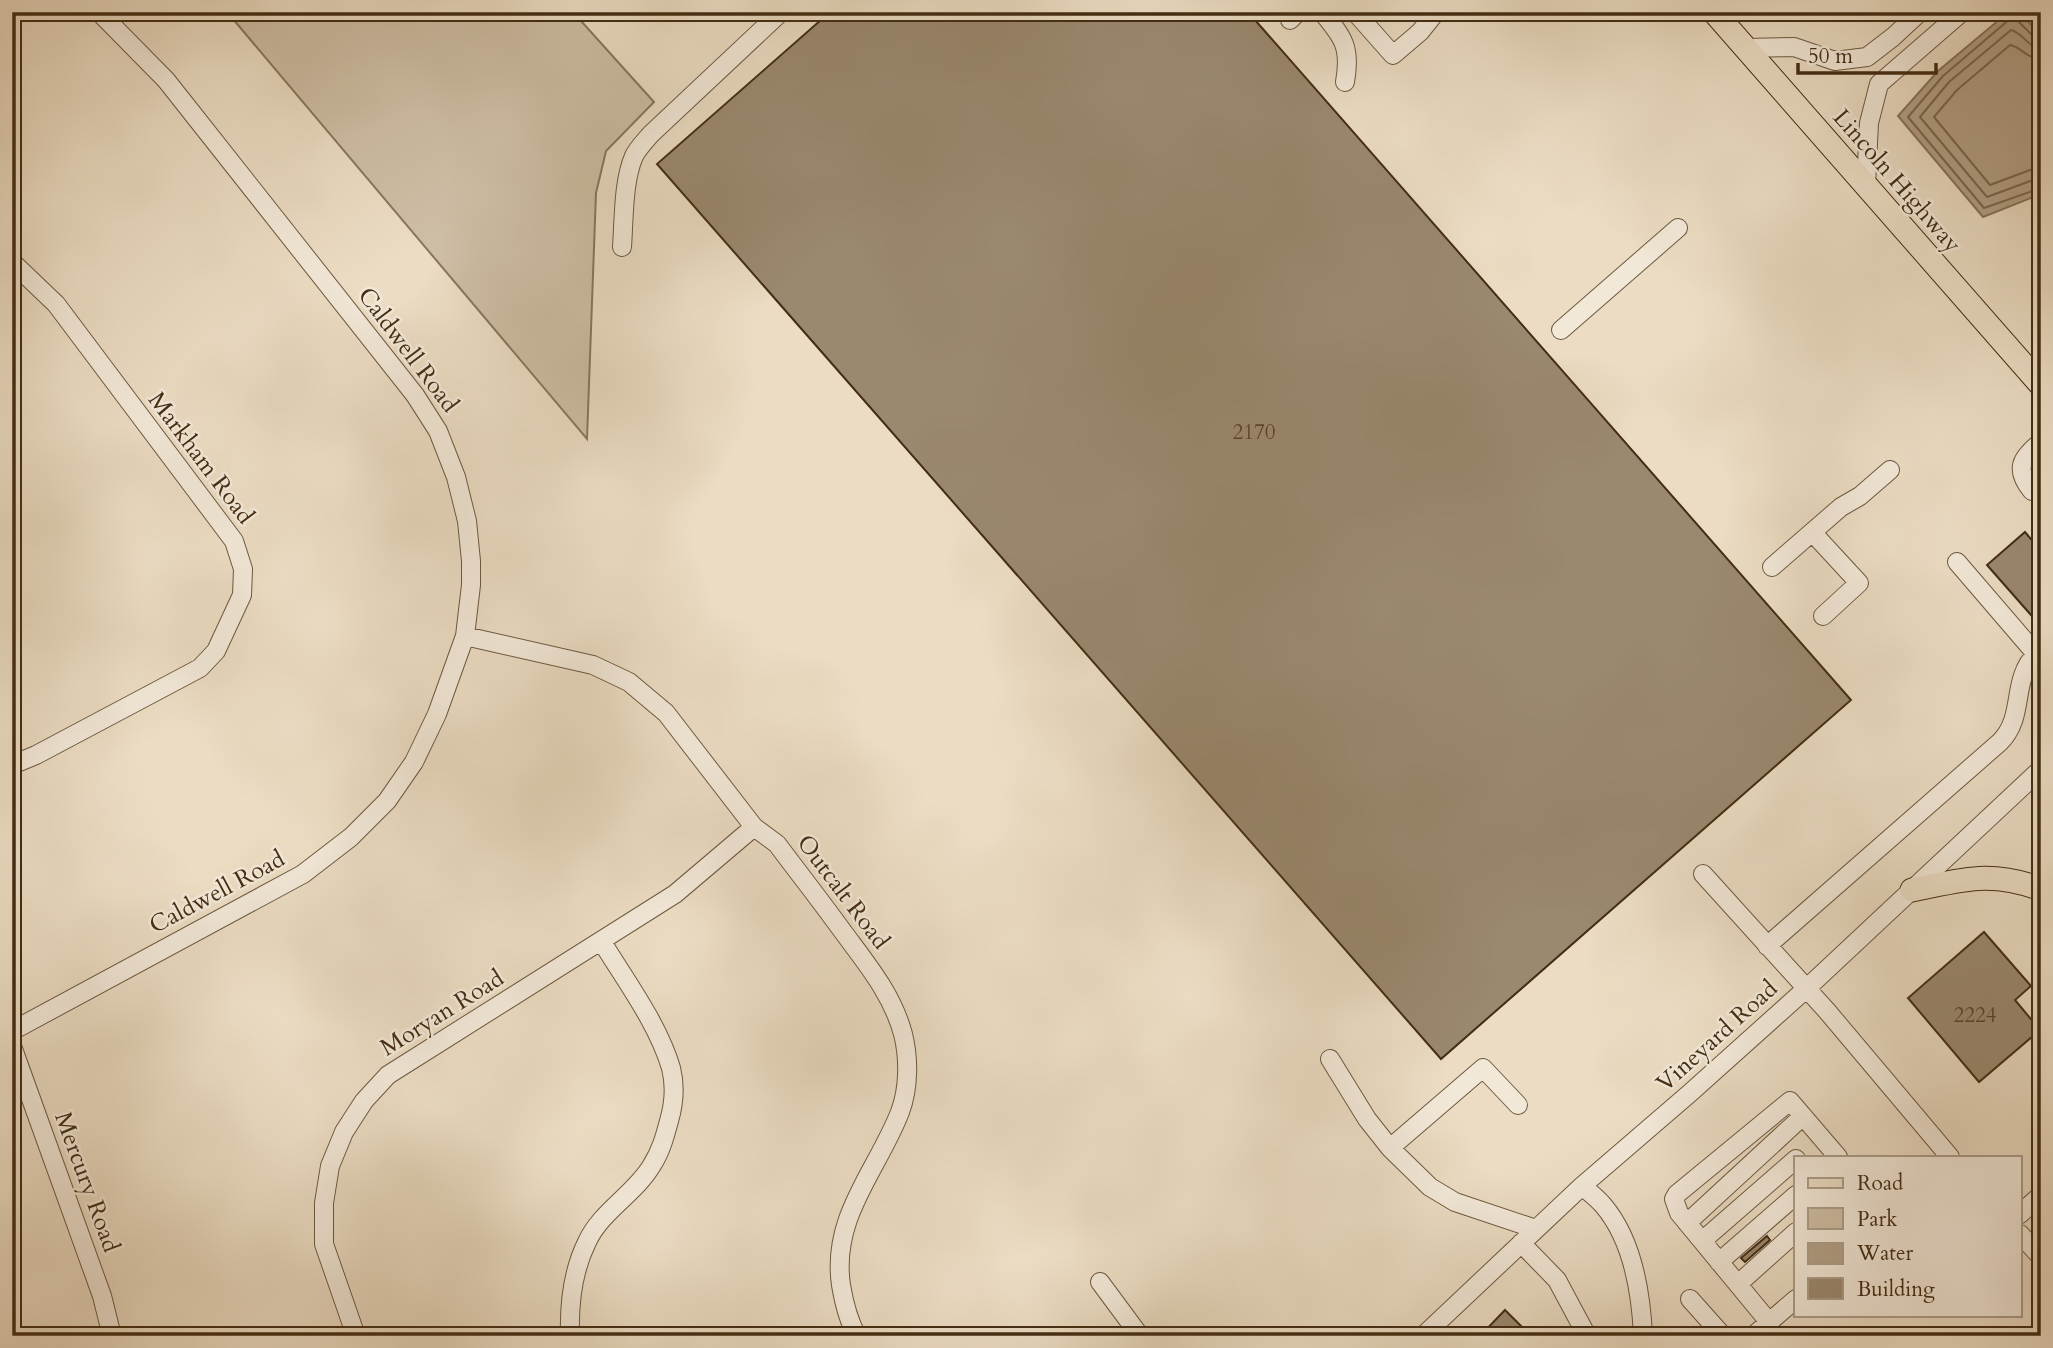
<svg xmlns="http://www.w3.org/2000/svg" width="2053" height="1348" viewBox="0 0 2053 1348" font-family="Cardo,serif">
<style>
.green{fill:#cebea5;stroke:#88765c;stroke-width:2}
.water{fill:#b2a087;stroke:#867259;stroke-width:2}
.lines{fill:none;stroke-linecap:round;stroke-linejoin:round}
.shore{stroke:#7a664d;stroke-width:2}
.building{fill:#9a886f;stroke:#432d13;stroke-width:2}
.minor-casing{stroke:#6d593f;stroke-width:20}
.major-casing{stroke:#432d13;stroke-width:25}
.minor{stroke:#f2e8d8;stroke-width:18}
.major{stroke:#ebdcc3;stroke-width:23}
.labels{text-anchor:middle;dominant-baseline:central;stroke-width:5;stroke-linejoin:round;paint-order:stroke}
.number-label{font-size:21px;fill:#59442a}
.street-label{font-size:24px;fill:#432d13;stroke:#f2e8d8}
</style>
<rect width="100%" height="100%" fill="#ebdcc3"/>
<filter id="stains"><feTurbulence type="fractalNoise" baseFrequency=".00286" numOctaves="4"/><feColorMatrix values="0 0 0 0 .2 0 0 0 0 .09 0 0 0 0 .02 0 0 0 .5 -.17"/></filter>
<radialGradient id="worn" r=".72"><stop offset=".6" stop-color="#630" stop-opacity="0"/><stop offset="1" stop-color="#630" stop-opacity=".3"/></radialGradient>
<path class="green" d="M227 12H573L654 102 606 151 596 193 587 439Z"/>
<path class="water" d="M2011 12H2019L2041 35V194L1983 217 1898 116 1938 71 2006 14Z"/>
<g class="lines">
<path class="shore" d="M2041 39 2034 37 2015 18H2011L1943 76 1908 117 1984 208 2041 188
M2041 48C2027 47 2023 33 2011 30L1949 82 1920 117 1987 197 2033 180 2041 179
M2041 58C2024 58 2022 47 2010 45L1957 90 1934 117 1990 185 2030 170 2041 168"/>
</g>
<path class="building" d="M830 12H1248L1851 700 1441 1059 657 164Z
M2025 532 2041 551V607L2031 615 1987 565Z
M1984 932 2031 986 2015 1000 2040 1030 1979 1082 1908 998Z
M1767 1236 1770 1240 1745 1262 1741 1258Z
M1505 1310 1531 1336H1480Z"/>
<g class="lines">
<g class="minor-casing">
<path id="minor" d="M1322 12C1344 38 1351 48 1345 82
M1355 12 1393 55 1420 32 1436 12
M1290 20 1298 12
M1745 48 1794 47 1835 61 1867 57 1893 37 1920 12
M1866 185 1869 123 1879 84 1962 12
M622 247C624 220 623 181 634 156 638 148 645 141 651 134L781 12
M12 262 56 304 234 541 243 569 242 595 216 651 200 668 36 755 12 765
M1561 330 1678 228
M2032 491C2014 469 2021 458 2041 442
M1812 532 1859 583 1823 616
M1772 567 1841 507 1860 496 1890 470
M465 636 593 665 629 682 666 713 754 827 777 844C798 872 820 900 841 929 865 962 892 993 903 1034 909 1058 909 1088 900 1112 877 1171 831 1217 841 1285 844 1303 848 1320 857 1336
M1703 874 1827 1011 1950 1157
M1767 946 2000 742C2026 716 2010 681 2036 654L1957 562
M12 1031 303 874 351 837 387 801 414 762 437 714 465 636 471 585V561L467 521 456 477 438 431 415 395 166 80 99 12
M12 1046 102 1296 112 1336
M1330 1059 1367 1119 1390 1148 1430 1187 1455 1202 1536 1229
M1390 1148 1483 1068 1518 1105
M1582 1186C1589 1192 1597 1198 1603 1205 1633 1240 1641 1291 1643 1336
M2020 1214 2041 1195
M1687 1223 1803 1116
M2020 1234 2041 1257
M1702 1241 1796 1159
M1521 1243 1557 1280 1587 1336
M1719 1262 1796 1195
M1100 1282 1140 1336
M1738 1284 1796 1232
M1690 1299 1723 1336
M1769 1322 1679 1213 1674 1199 1677 1194 1790 1101 1838 1157
M356 1336 324 1244V1203L330 1166 344 1132 364 1101 388 1075 675 894 754 827
M570 1336C569 1305 573 1270 587 1242 601 1211 635 1194 652 1165 661 1151 665 1136 669 1121 674 1104 675 1084 671 1068 658 1024 626 981 602 942
M1423 1336 1582 1186 1690 1093 1807 988 2041 769
M1753 1336 1796 1299"/>
</g>
<g class="major-casing">
<path id="major" d="M1714 12 2041 385
M1912 890C1963 880 1989 870 2041 889"/>
</g>
<use href="#minor" class="minor"/>
<use href="#major" class="major"/>
</g>
<g class="labels">
<g class="number-label">
<text x="1254" y="432">2170</text>
<text x="1975" y="1015">2224</text>
</g>
<g class="street-label">
<text transform="translate(1897 181) rotate(49)">Lincoln Highway</text>
<text transform="translate(408 350) rotate(53)">Caldwell Road</text>
<text transform="translate(201 458) rotate(53)">Markham Road</text>
<text transform="translate(217 892) rotate(-28)">Caldwell Road</text>
<text transform="translate(843 892) rotate(53)">Outcalt Road</text>
<text transform="translate(442 1013) rotate(-32)">Moryan Road</text>
<text transform="translate(1717 1036) rotate(-42)">Vineyard Road</text>
<text transform="translate(87 1182) rotate(70)">Mercury Road</text>
</g>
</g>
<rect width="2053" height="1348" fill="none" stroke="#ebdcc3" stroke-width="42"/>
<rect x="14" y="14" width="2025" height="1320" fill="none" stroke="#432d13" stroke-width="3.5"/>
<rect x="21" y="21" width="2011" height="1306" fill="none" stroke="#432d13" stroke-width="2"/>
<rect x="1794" y="1156" width="228" height="161" fill="#f2e8d8" stroke="#ac9d89" stroke-width="2"/>
<rect x="1808" y="1178" width="35" height="10" fill="#ebdcc3" stroke="#ac9d89" stroke-width="2"/>
<text x="1857" y="1190" font-size="21" fill="#432d13">Road</text>
<rect x="1808" y="1208" width="35" height="21" fill="#cebea5" stroke="#ac9d89" stroke-width="2"/>
<text x="1857" y="1226" font-size="21" fill="#432d13">Park</text>
<rect x="1808" y="1243" width="35" height="21" fill="#b2a087" stroke="#ac9d89" stroke-width="2"/>
<text x="1857" y="1260" font-size="21" fill="#432d13">Water</text>
<rect x="1808" y="1278" width="35" height="21" fill="#9a886f" stroke="#ac9d89" stroke-width="2"/>
<text x="1857" y="1296" font-size="21" fill="#432d13">Building</text>
<path d="M1798 63v10h138v-10" fill="none" stroke="#432d13" stroke-width="3.5"/>
<text x="1808" y="63" font-size="21" fill="#432d13" stroke="#f2e8d8" stroke-width="5" paint-order="stroke">50 m</text>
<rect width="100%" height="100%" filter="url(#stains)"/>
<rect width="100%" height="100%" fill="url(#worn)"/>
</svg>
